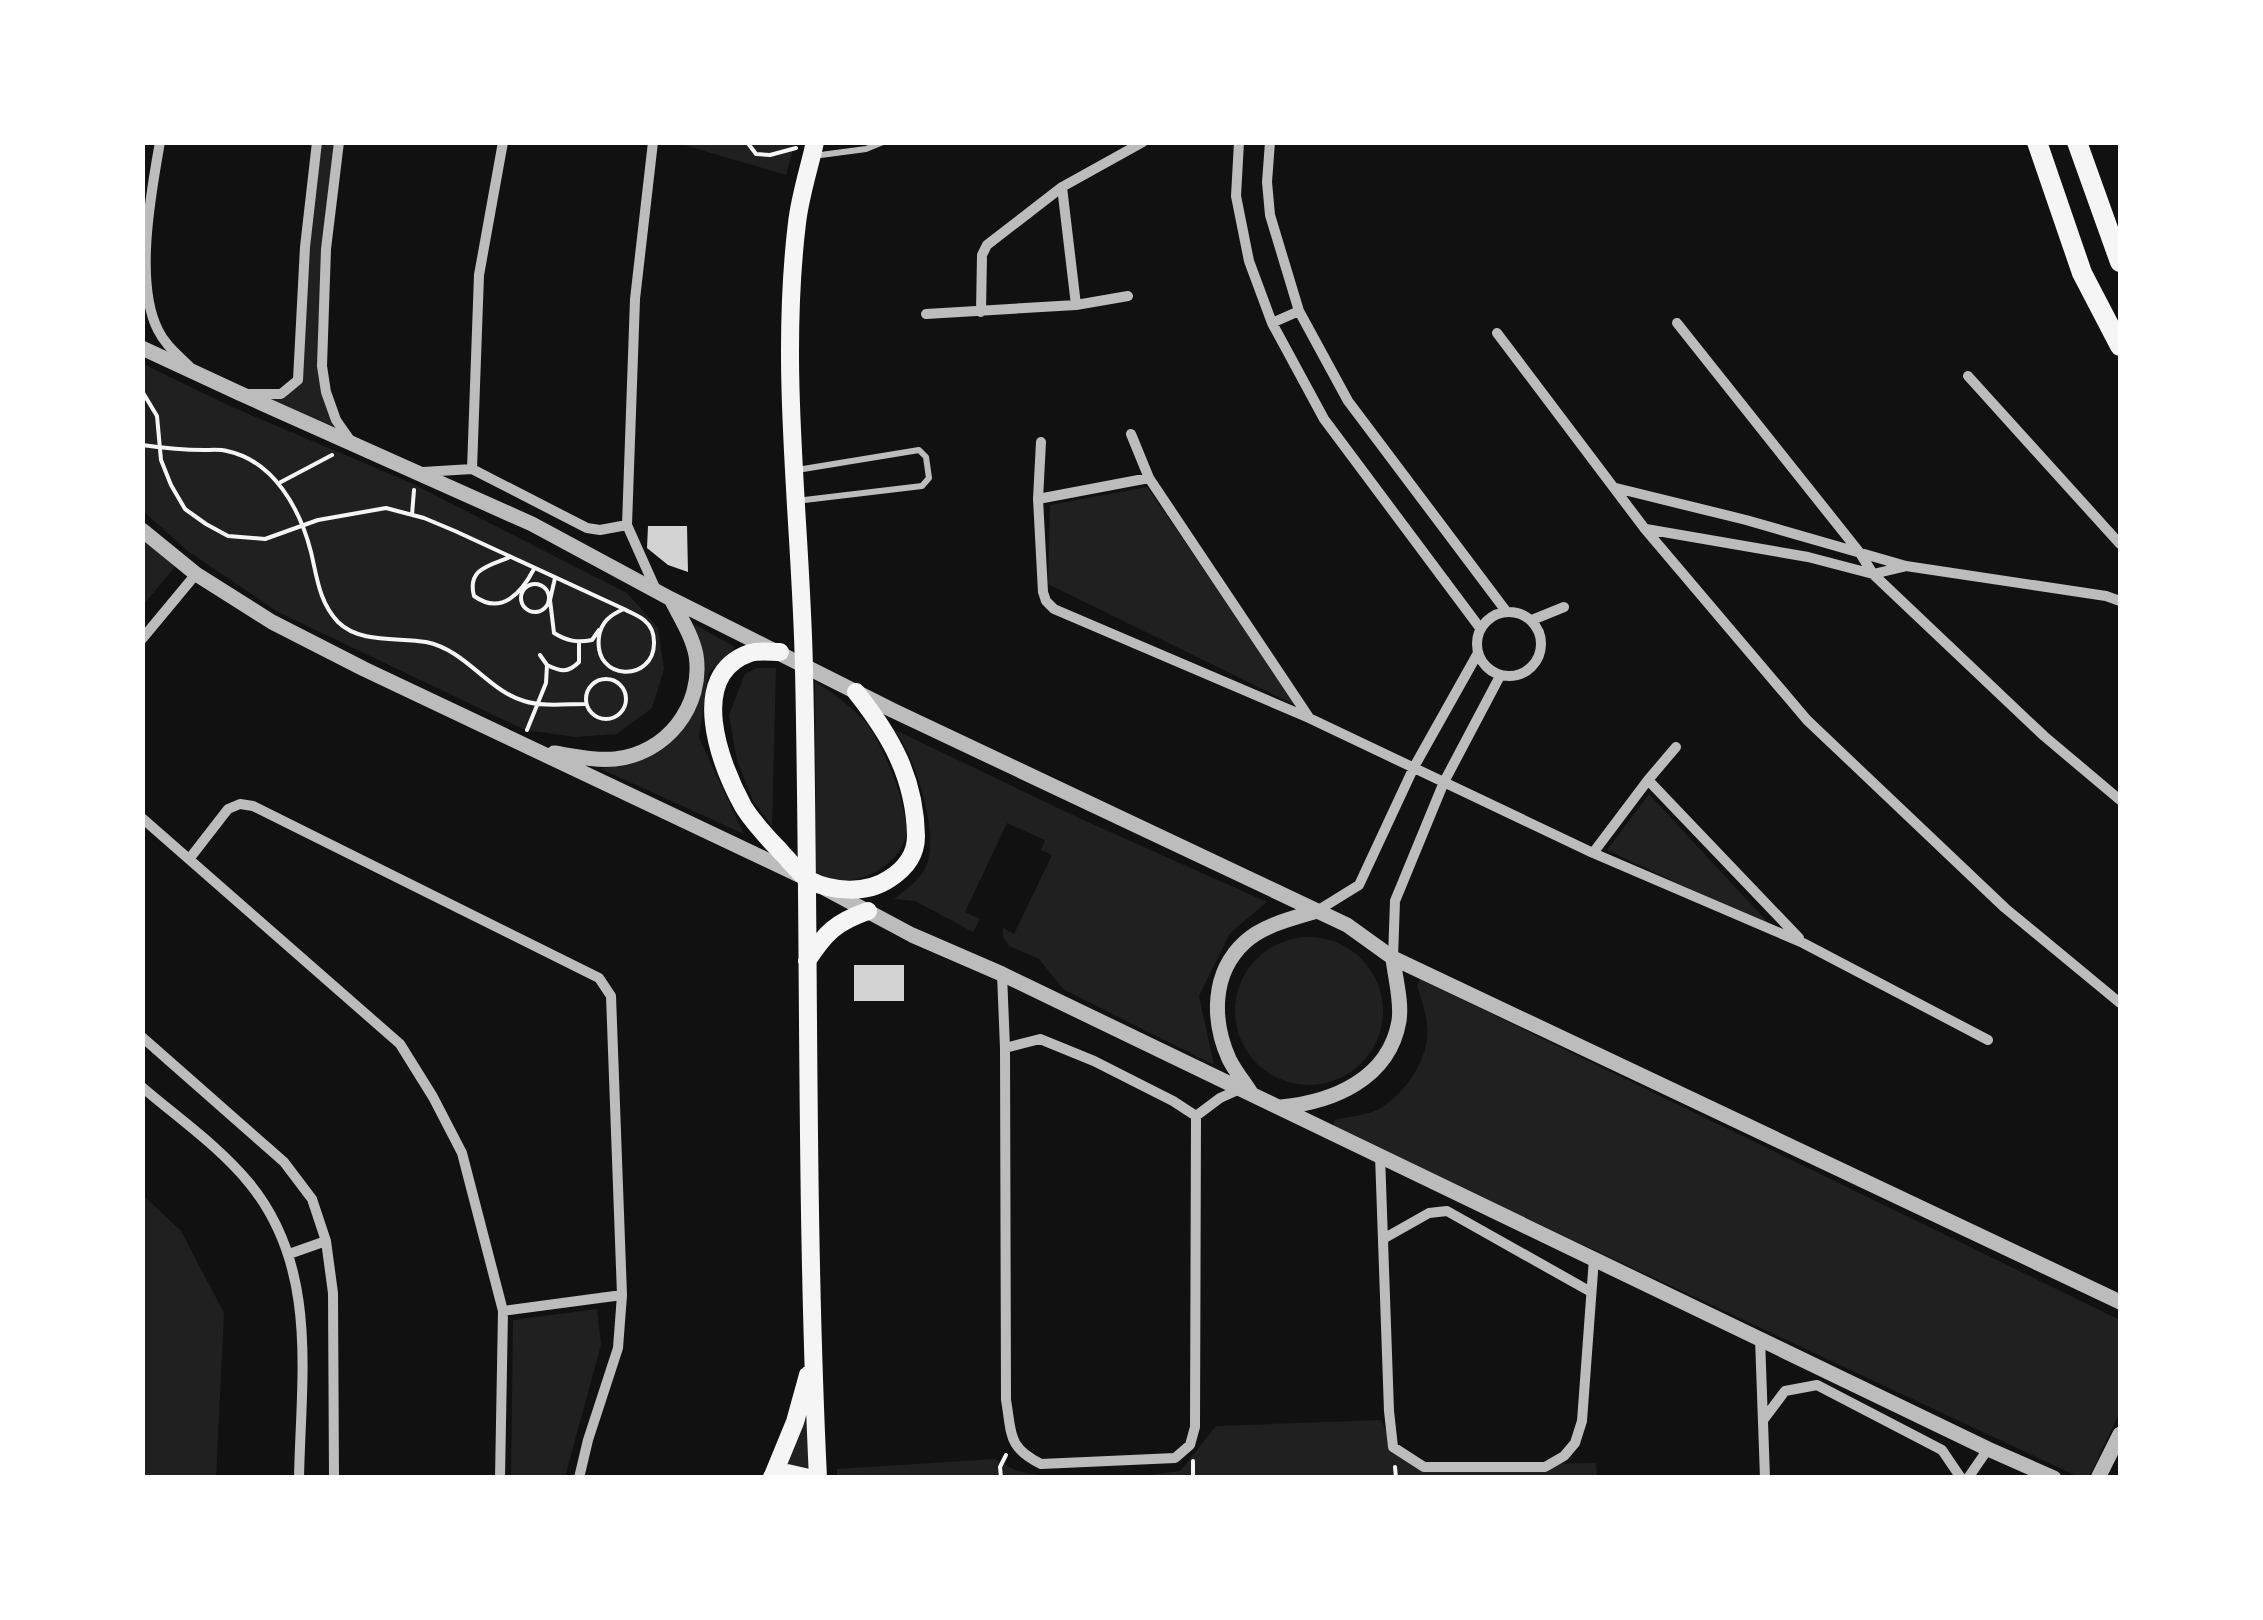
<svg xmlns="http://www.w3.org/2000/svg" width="2263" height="1620" viewBox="0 0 2263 1620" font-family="Jost,sans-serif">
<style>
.green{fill:#202020}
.building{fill:#d3d3d3}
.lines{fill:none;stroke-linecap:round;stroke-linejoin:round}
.path{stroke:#f5f5f5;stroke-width:4}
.service{stroke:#bcbcbc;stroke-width:6}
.minor{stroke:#bcbcbc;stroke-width:10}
.tertiary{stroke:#bcbcbc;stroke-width:15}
.secondary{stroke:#f5f5f5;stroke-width:18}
.trunk{stroke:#f5f5f5;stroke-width:20}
</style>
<rect width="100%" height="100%" fill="#111"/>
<path class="green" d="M317 143H339L326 249V392L353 444 239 393 281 394 298 380Z
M677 143H795L786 175Z
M143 364 232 407 411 483 627 593 658 628 664 669 652 708 617 734 575 737 525 730 278 612 188 551 143 511Z
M1147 487 1299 707 1048 584 1050 505Z
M143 534 179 562 143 605Z
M694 624 735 647 708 674 699 738 744 834 601 769 645 759 686 726 702 665Z
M757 668H776L772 826 753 801 737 760 729 715 745 674Z
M815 682C831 691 850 706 863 719 881 738 913 815 905 840 898 858 883 869 867 876 848 883 835 882 816 873Z
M893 729 1081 819 1267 902 1230 933 1199 996 1214 1065 1063 989 1039 959 1009 946 1003 937V928L1014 934 1052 855 1041 850 1045 840 1007 823 965 912 980 919 973 932 915 901 894 899C907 889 921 879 927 864 939 832 915 754 893 729Z
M1649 794 1773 928 1607 850Z
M1235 1011a74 74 0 1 1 148 0a74 74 0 1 1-148 0Z
M1420 979 2120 1320V1412L2089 1477H2079L1334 1128V1120C1346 1117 1360 1116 1372 1112 1398 1103 1424 1066 1427 1040 1429 1022 1423 1003 1417 986Z
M142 1194 181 1231 224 1313 216 1477H143Z
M597 1309 601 1345 565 1477H511L513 1320Z
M807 1393 809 1469 777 1478Z
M1381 1420 1391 1440 1419 1466 1596 1463 1597 1477 837 1478V1469L995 1459 1017 1471 1040 1475 1135 1477 1180 1471 1216 1426Z"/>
<path class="building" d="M648 526H687L688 572 668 565 647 548Z
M854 965H904V1001H854Z"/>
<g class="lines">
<path class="path" d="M747 142 756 154 770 155 796 148
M142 391 157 416 161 460 171 485 185 509 206 524 228 536 265 539 318 520 386 508 424 518 455 531 624 609C631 613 640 616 645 621 651 626 654 634 654 642 655 683 593 682 599 637 601 622 610 615 624 609
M142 445C163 448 183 450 204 450 211 450 220 449 227 451 274 461 300 509 311 552 317 577 319 602 338 622 360 644 399 637 426 642 466 650 487 690 524 701 543 707 566 704 585 704
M279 483 332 455
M412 515 414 490
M510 557C488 566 467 569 474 596 502 616 522 592 534 569
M555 578 550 600 554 633C567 641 577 643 592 640L599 630
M521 598a14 14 0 1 1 28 0a14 14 0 1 1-28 0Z
M540 655 547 665
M586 699a20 20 0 1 1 40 0a20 20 0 1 1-40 0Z
M527 730 546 683 547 665C561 672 568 673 579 662V642
M1395 1467 1396 1478
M1001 1478 1000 1467 1006 1455
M1193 1478V1461"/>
<path class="service" d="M813 156 866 149 883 142
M796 501 922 486 929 478 926 457 919 450 797 470"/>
<path class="minor" d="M160 142C151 193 134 283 158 330 165 345 178 355 189 366
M339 142 326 249 322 366 326 392 336 420 350 440
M653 142 635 299 627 525 656 590
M1239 142 1236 196 1249 261 1272 323 1324 419 1480 628
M1270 142 1267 182 1270 215 1299 311 1348 401 1506 611
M1062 187 1076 305
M981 312 982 255 987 245 1062 187 1143 142
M926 314 1076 305 1128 296
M1272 323 1299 311
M1677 323 1860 553 1873 574 2044 736 2120 800
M1497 333 1645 529 1807 720 2005 908 2120 1003
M1968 376 2120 544
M248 394H281L298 380 305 247 317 142
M1131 434 1149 478
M1041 442 1038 499 1043 592 1046 601 1054 609 1309 718 1593 853 1803 943 1988 1040
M472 469 479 275 503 142
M423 472 472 469 587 528 600 530 627 525
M1616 488 1746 520 1906 566 2106 596 2120 601
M1038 499 1149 478 1308 716
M1646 529 1808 557 1873 574 1903 567
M1477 644a32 32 0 1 1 64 0a32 32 0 1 1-64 0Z
M1532 620 1564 607
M142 639 196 574
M1648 780 1799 938
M142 818 400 1044 433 1097 462 1153 503 1311 500 1478
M1593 853 1648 780 1676 747
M190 858 228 809 240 804 253 806 599 978 611 996 622 1295 618 1348 588 1440 579 1478
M1317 911 1359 885 1414 767 1478 653
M1393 958 1395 901 1444 782 1500 676
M1002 974 1005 1048 1006 1400C1012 1434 1007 1447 1041 1464L1175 1458 1190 1445 1195 1427 1196 1116 1173 1101 1094 1061 1040 1039 1005 1048
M142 1037 284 1162 312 1199 326 1241 333 1293 334 1478
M142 1087C178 1118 220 1147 250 1184 319 1269 301 1376 299 1478
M1196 1116 1220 1098 1240 1089
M1380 1155 1389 1411 1393 1447 1424 1467H1545L1564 1456 1575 1443 1582 1421 1594 1258
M1383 1239 1429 1213 1447 1211 1591 1292
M289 1254 326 1241
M503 1311 622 1295
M1760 1338 1765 1478
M1764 1419 1785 1391 1817 1385 1942 1450 1961 1478
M1968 1478 1988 1449"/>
<path class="tertiary" d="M142 348 239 393 532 524 671 599 892 710 1347 925 1393 958 2120 1302
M142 530 196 574 272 622 364 669 801 876
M554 753C574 756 595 761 615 759 666 754 704 706 696 655 692 635 680 617 671 599
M826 889 912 935 1002 974 1988 1449 2054 1478
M1251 1093C1244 1082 1235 1071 1229 1059 1212 1021 1211 973 1245 942 1263 925 1294 918 1317 911
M1281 1107C1333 1102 1389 1079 1399 1021 1402 1001 1395 978 1393 958
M2098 1478 2120 1434"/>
<path class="secondary" d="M815 142C809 169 800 196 797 223 779 372 801 520 804 669 810 938 805 1208 818 1478
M780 652C771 652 759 650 750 653 686 675 720 764 743 806 753 823 768 838 782 853 790 861 799 874 809 880 832 892 867 894 889 879 905 869 916 856 916 836 915 778 891 736 856 692
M807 961C825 933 836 922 868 911
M772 1477 787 1473 809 1478
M772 1478 795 1422 808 1375"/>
<path class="trunk" d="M2037 142 2082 273 2120 346
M2077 142 2120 262"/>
</g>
<rect width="2263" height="1620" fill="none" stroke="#ffffff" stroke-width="290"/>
</svg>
